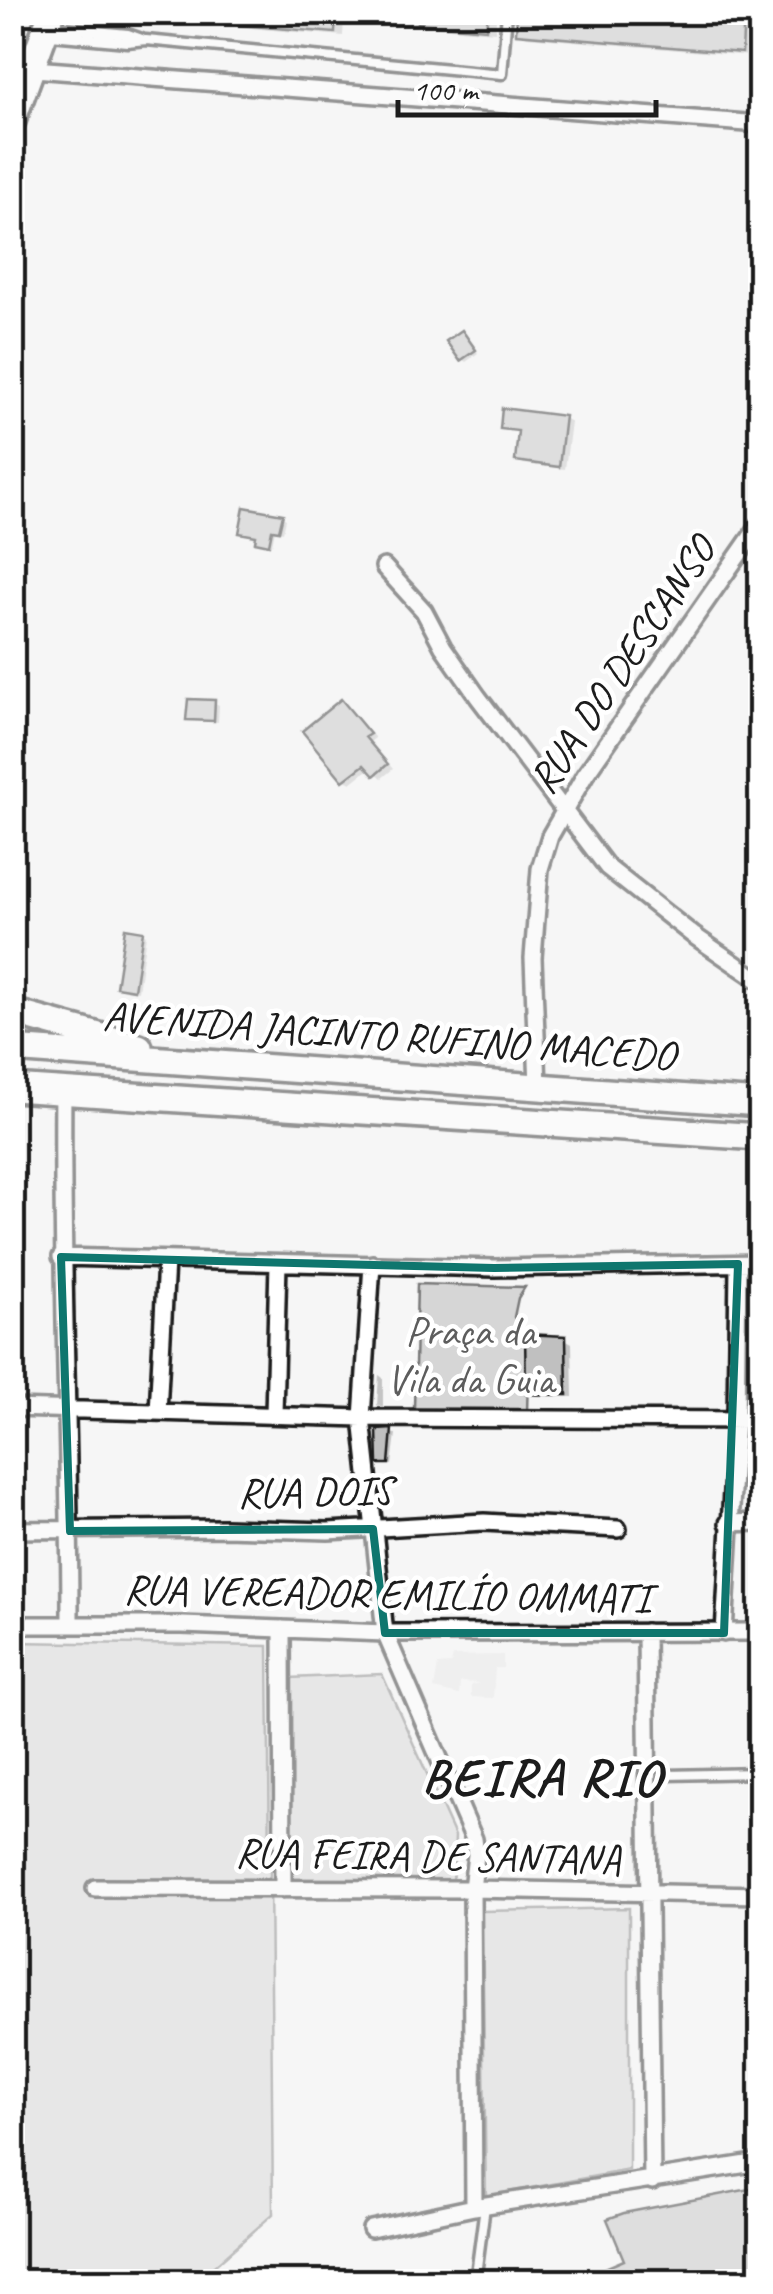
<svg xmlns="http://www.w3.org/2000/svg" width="773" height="2294" viewBox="0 0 773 2294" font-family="Caveat,sans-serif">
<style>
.built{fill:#e6e6e6}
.green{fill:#d6d6d6;stroke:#797979;stroke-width:2.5}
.shadow{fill:#0003}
.building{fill:#c0c0c0;stroke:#1c1c1c;stroke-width:2.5}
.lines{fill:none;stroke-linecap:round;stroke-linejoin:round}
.service-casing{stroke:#1c1c1c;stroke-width:15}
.minor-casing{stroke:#1c1c1c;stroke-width:22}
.primary-casing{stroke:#1c1c1c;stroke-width:32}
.service{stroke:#fff;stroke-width:8}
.minor{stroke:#fff;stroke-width:15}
.primary{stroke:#fff;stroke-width:25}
.marked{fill:none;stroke:#0f766e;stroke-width:8;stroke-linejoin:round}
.labels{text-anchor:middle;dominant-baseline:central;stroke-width:9;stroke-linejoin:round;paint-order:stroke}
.street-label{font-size:42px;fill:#1c1c1c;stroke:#fff}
.park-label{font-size:42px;fill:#5d5d5d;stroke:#fff}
.district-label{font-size:52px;font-weight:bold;letter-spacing:2.5px;fill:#1c1c1c;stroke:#fff}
</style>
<rect width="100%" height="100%" fill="#f6f6f6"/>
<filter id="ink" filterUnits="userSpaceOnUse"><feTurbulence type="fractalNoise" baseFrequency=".01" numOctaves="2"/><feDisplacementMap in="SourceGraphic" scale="20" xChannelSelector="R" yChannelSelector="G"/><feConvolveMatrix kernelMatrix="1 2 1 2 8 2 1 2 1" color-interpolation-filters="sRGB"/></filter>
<g filter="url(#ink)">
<path class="built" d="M503 1655V1668H495L493 1698 471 1697V1685L480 1683 460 1682 459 1695 434 1689 438 1665 451 1664 453 1656Z"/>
<path class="green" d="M417 1284 525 1287 518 1298 514 1317 529 1344 527 1412 414 1409Z
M13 1642 268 1646 273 2214 197 2281 13 2282Z
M382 1674 455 1836 453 1881 291 1879 290 1678Z
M629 1908V2170L486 2196 482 1911Z"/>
<path class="shadow" d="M172 12H497L495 32 344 19 343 36 180 22 171 17Z
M520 12H753L750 56 527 37 518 32Z
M462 333 478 353 466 362 462 359Z
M564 418 571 422 565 469 524 464 517 460 521 432 503 427Z
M282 517 286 519 283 532 275 530 272 545 262 543Z
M342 702 375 738 370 742 393 769 382 778 370 768 351 783 345 780 305 732Z
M215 703 219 705 218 722 189 719Z
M143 933 146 935 138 991 122 988 119 986Z
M565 1339 572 1343 573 1397 535 1396 528 1392Z
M379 1375 383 1378V1407L377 1405Z
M379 1432 396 1434 392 1465 381 1462Z"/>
<path class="building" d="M216 12H336L335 33 215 23Z
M418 12H488L486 29 418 23Z
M517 12H744L742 53 516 34Z
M462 330 476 350 460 361 446 341Z
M502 408 565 416 559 467 515 461 518 431 500 429Z
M244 507 283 514 279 531 272 530 269 545 255 542 256 536 239 533Z
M188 699 215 700 214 721 186 720Z
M341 699 370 734 365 737 388 764 374 776 364 765 343 781 302 731Z
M125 928 143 931 134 990 116 987Z
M525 1334 566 1336 567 1395 526 1394Z
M392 1429 389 1464H378L377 1430Z
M760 2187V2282H572L624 2260 607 2219 624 2213Z"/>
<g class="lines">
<g class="service-casing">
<path id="service" d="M52 27 128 34 142 39
M51 35 127 42 146 40 502 74 507 12
M667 1775 760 1773
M475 2282 485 2206"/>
</g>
<g class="minor-casing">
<path id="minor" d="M34 69 760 124
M384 567 424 611 443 647 478 697 607 867 693 935 760 981
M538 1086 533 958 540 869 550 836 585 775 760 524
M63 1092C61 1270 70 1447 70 1625
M61 1257 494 1268 760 1263
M372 1264 362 1418 385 1633 474 1839 476 1855 472 1889 474 2207
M12 1408 362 1418 760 1420
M158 1412 166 1261
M274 1414 278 1263
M728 1523 760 1522
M12 1530 225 1528 328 1531 484 1522 618 1529
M12 1625H182L385 1633 760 1632
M282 1629 283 1889
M646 1632 652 2181
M724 1633 736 1419 738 1264
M95 1888 472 1889 760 1895
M371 2229 474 2207 760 2162"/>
</g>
<g class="primary-casing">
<path id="primary" d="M12 121 52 12
M12 1012 139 1047
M12 1049 760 1103
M12 1088 760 1137"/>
</g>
<use href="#service" class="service"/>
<use href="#minor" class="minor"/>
<use href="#primary" class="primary"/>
</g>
</g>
<path d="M0 0H773V2294H0ZM61 1257 494 1268 738 1264 724 1633H385L373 1529 70 1531Z" fill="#f6f6f6" fill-opacity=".55" fill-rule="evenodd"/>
<path class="marked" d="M61 1257 494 1268 738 1264 724 1633H385L373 1529 70 1531Z"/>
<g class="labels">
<g class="street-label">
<text transform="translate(622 665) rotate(-56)">RUA DO DESCANSO</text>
<text transform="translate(389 1036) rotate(4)">AVENIDA JACINTO RUFINO MACEDO</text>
<text transform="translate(315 1492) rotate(-1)">RUA DOIS</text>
<text transform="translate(387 1594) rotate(1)">RUA VEREADOR EMILÍO OMMATI</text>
<text transform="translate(428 1856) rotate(1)">RUA FEIRA DE SANTANA</text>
</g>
<g class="park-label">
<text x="470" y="1331">Praça da<tspan x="470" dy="48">Vila da Guia</tspan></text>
</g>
<g class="district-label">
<text x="542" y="1778">BEIRA RIO</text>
</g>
</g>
<rect width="773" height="2294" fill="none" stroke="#fff" stroke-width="50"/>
<rect x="25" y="25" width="723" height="2244" fill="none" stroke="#1c1c1c" stroke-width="4" filter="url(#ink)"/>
<path d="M398 100v15h258v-15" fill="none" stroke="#1c1c1c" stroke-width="5"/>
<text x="413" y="100" font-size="30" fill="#1c1c1c" stroke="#ffffff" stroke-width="8" paint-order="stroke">100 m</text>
</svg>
